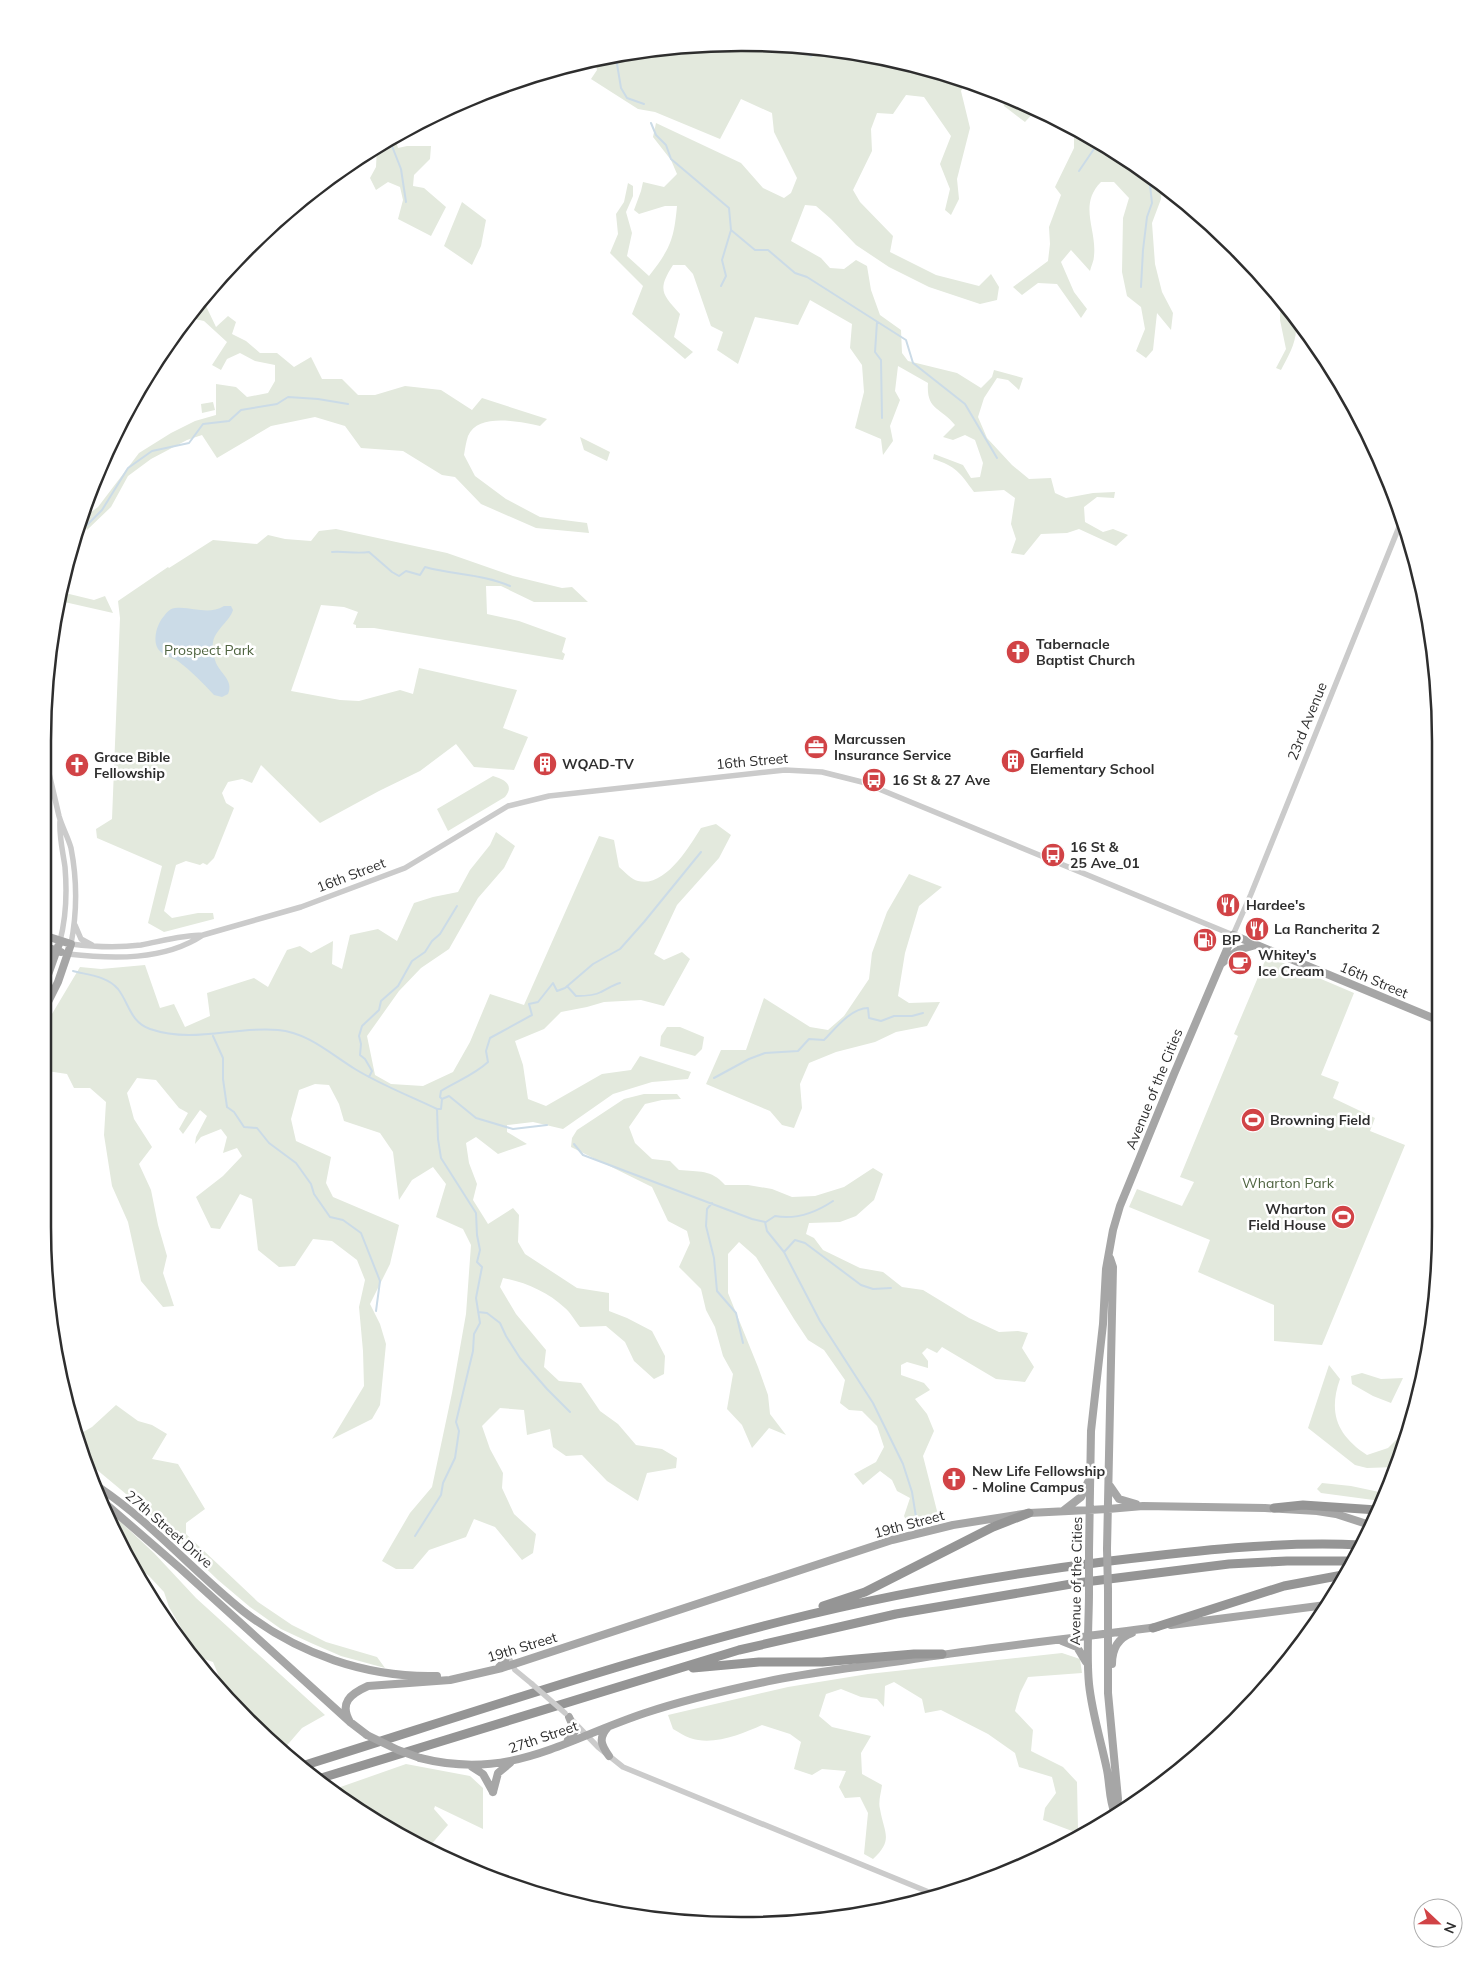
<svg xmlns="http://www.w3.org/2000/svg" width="1483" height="1968" viewBox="0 0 1483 1968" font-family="Mulish,sans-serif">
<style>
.green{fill:#e3e9dd}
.water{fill:#cbdbe7}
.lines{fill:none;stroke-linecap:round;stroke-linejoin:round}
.stream{stroke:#cbdbe7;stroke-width:2}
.minor{stroke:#cbcbcb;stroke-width:5.5}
.major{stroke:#a6a6a6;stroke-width:8}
.highway{stroke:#959595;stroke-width:9}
.minor-bridge{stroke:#cbcbcb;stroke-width:5.5}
.major-bridge{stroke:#a6a6a6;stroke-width:8}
.labels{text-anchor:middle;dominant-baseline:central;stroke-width:5;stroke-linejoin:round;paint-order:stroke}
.poi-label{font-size:14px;font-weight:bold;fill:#2e2e2e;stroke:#fff;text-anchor:start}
.park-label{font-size:14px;fill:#4f6440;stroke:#fff}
.street-label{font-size:14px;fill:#2e2e2e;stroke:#fff}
.rim{fill:none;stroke:#2e2e2e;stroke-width:2.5}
</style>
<rect width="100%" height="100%" fill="#fff"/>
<path class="green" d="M741 43 878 56 965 82 961 91 970 128 957 179 959 199 951 215 945 210 950 189 940 164 951 136 924 97 906 95 893 114 877 113 871 129 872 151 853 190 860 202 893 236 890 252 936 275 979 286 991 274 999 287 997 300 980 304 929 287 889 267 856 245 831 219 816 206 805 205 791 241 821 258 830 268 844 269 856 260 867 266 871 290 880 315 901 330 902 353 908 361 957 373 981 388 992 377 994 370 1023 378 1019 390 1008 380 997 378 984 398 978 417 987 438 1012 465 1029 479 1051 478 1055 493 1066 498 1093 493 1115 492 1114 498 1097 497 1084 507 1085 522 1103 532 1113 529 1128 535 1116 546 1079 529 1067 533 1041 534 1024 555 1011 553 1016 539 1011 524 1015 498 1004 490 974 492C960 473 956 466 933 459L934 454 963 465 971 478 980 477 983 463 975 440 965 435 953 440 943 437 955 425C940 407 926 410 928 383L898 366 895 391 900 400 890 426 893 441 883 455 881 439 855 428 864 392 862 365 850 348 852 324 810 300 798 325 755 317 738 364 717 350 723 332 711 326 693 274 685 265H673C657 290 662 294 680 314L674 337 693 352 685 359 632 314 643 286 610 253 618 234 616 214 624 202 628 183 633 186V196L626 212 632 233 627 256 649 276C670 249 674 240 677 206H665L639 214 634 210 641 191 643 182 664 187 677 174 671 160 653 137 656 123 741 163 763 188 784 198 791 193 797 178 774 132 772 113 741 99 720 139 655 112 638 109 591 79 597 70 595 59 605 56Z
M1001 93 1036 110 1025 122 1004 106Z
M1074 131 1094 141 1092 147 1105 155 1115 152 1130 160 1162 186 1161 199 1152 223 1155 264 1162 292 1173 313 1171 330 1157 313 1153 350 1146 358 1136 351 1145 329 1141 307 1127 296 1122 272 1123 218 1129 198 1114 182H1101C1078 205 1097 229 1094 256 1094 261 1091 266 1090 271L1071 250 1061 262 1074 292 1087 309 1081 318 1057 284 1038 283 1022 295 1013 287 1048 261 1050 244 1049 227 1061 195 1055 187 1074 148Z
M395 138 398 148 407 146H431L430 159 414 175 413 186 424 188 446 207 431 236 398 219 403 200 400 187 388 182 376 190 370 178 376 167 377 147Z
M462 202 486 220 481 246 472 265 444 246Z
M1280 301C1284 306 1290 311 1293 316 1302 334 1289 355 1281 370L1276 368 1286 349 1280 320Z
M199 302 206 306 216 327 228 316 236 322 232 334 246 341 260 353H277L294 367 311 357 322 379H342L358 395H375L405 386 441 390 472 410 482 398 547 419 540 426C521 422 478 412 468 436 466 442 465 449 464 455L475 476 506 499 540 517 587 523 589 533 536 528 481 504 455 477 442 475 403 451 361 448 345 426 315 417 271 426 217 458 202 435 187 440 151 459 128 476 111 507 87 530 82 519 98 507 139 453 171 433 195 421 216 415V384L236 387 247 397 268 393 275 381V365L255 361 240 353 227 359 221 370 212 365 227 342 204 321 186 317Z
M213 402 215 410 202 413 201 404Z
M580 437 610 452 607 461 584 450Z
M336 529 447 553 513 576 562 588 572 587 588 602H534L501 586H486L487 614 519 621 566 638 562 652 565 654 563 660 374 628H356V625L353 624 358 612 344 607 321 605 291 691 340 700 359 701 400 690 413 694 419 668 517 690 503 728 528 737 514 770 474 767 456 744 420 771 379 791 320 823 261 765 252 783 242 779 228 782 222 793 226 803 234 808 214 858 207 865 203 863 200 865 186 861 176 865 164 911 172 918 198 913H213L214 919 164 932 148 923 162 866 97 838 96 829 112 819 120 618 118 601 168 567 169 568 213 540 257 544 268 535 285 539 311 541 319 531Z
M61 592 94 600 105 596 113 613 60 601Z
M493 776C504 779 515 785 505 797L448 831 437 809Z
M716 824 731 835 719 858 677 905 654 954 664 960 682 952 690 959 664 1006 641 1000 604 1002 587 1007 561 1012 544 1029 515 1041 523 1065 528 1099 546 1106 602 1074 631 1070 640 1056 691 1072 688 1079 652 1082 613 1094 563 1129 533 1122 507 1125V1132L527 1144 498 1154 476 1137 466 1143 469 1163 477 1184 473 1200 488 1224 513 1208 519 1215 518 1242 525 1254 577 1288 609 1293V1311L627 1318 652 1331 665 1356 664 1374 654 1379 634 1361 625 1342 606 1326 580 1327C575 1321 571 1313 565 1308 548 1292 525 1282 503 1278L500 1287 516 1314 546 1350 544 1367 559 1381 581 1383 600 1411 618 1424 636 1445 662 1449 677 1458 676 1468 647 1473 638 1501 607 1481 582 1455 566 1456 553 1447 550 1429 527 1435 524 1410 500 1408 482 1426 490 1449 503 1473 502 1488 514 1514 536 1534 533 1553 522 1560 495 1527 474 1519 466 1537 429 1550 413 1569H396L382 1561 410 1513 432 1487 452 1393 466 1314 471 1245 463 1229 436 1217 446 1184 433 1167 412 1180 399 1200 393 1152 380 1133 344 1121 339 1104 329 1085 315 1084 299 1090 291 1119 296 1141 331 1157 326 1183 333 1197 399 1225 390 1264 370 1304 380 1324 386 1344 380 1405 372 1419 332 1439 364 1386 363 1351 359 1307 365 1280 357 1260 332 1241 313 1239 295 1266 279 1267 258 1250 252 1199 240 1194 220 1229 211 1228 196 1197 223 1176 242 1156 237 1148 223 1153 227 1137 221 1129 201 1137 195 1144 196 1137 207 1116 200 1110 183 1134 179 1129 188 1113 179 1108 156 1080 137 1078 127 1093 134 1119 152 1147 139 1164 151 1190 158 1225 167 1256 163 1273 174 1306 163 1307 141 1281 128 1222 112 1186 104 1135 106 1102 90 1088H74L67 1074 47 1071 43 1077V1029L80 967 101 969 145 965 160 1008 174 1004 185 1027 210 1016 207 993 254 978 268 987 287 950 300 946 311 953 333 941 332 964 342 969 350 935 378 929 397 941 414 903 433 897 458 892 470 870 490 845 496 832 515 846 504 868 478 898 449 949 421 968 399 991 367 1036 375 1075 391 1084 423 1086 453 1072 470 1042 490 994 524 1005 599 836 614 840 619 867C624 871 632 880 638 881 665 888 689 847 701 828Z
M909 874 942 887 919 906 905 953 898 996 909 1003 940 1002 927 1026 896 1032 875 1042 836 1052 809 1063 800 1084 802 1108 794 1128 782 1125 770 1111 706 1084 721 1050H746L764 998 810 1027 828 1030 844 1016 869 979 872 953 887 912Z
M1267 956 1354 993 1321 1075 1339 1082 1333 1098 1375 1118 1370 1131 1405 1145 1322 1345 1274 1341V1305L1198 1272 1210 1240 1129 1207 1137 1189 1182 1206 1194 1182 1180 1177 1238 1036 1234 1034Z
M667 1027H680L704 1037 702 1049 695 1056 660 1046 661 1036Z
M644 1094H677L681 1099 662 1100 645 1104 629 1127 635 1143 652 1159 670 1161 679 1170C699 1172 711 1169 725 1185H748L772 1189 792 1197 815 1196 844 1187 873 1168 883 1174 874 1200 856 1216 840 1222 809 1223 806 1234 814 1238 823 1250 860 1268 883 1272 902 1287 923 1290 969 1318 999 1332 1018 1331 1028 1333 1022 1348 1034 1367 1025 1382 996 1379 942 1347 937 1353 927 1348 922 1353 928 1361V1368L907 1362 901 1365V1375L924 1383 930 1390 915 1399 927 1414 934 1431 923 1456 937 1511 933 1521 909 1526 904 1516 910 1498 897 1491 892 1480 880 1471 863 1485 854 1474 876 1462 884 1447 877 1426 862 1411 849 1410 840 1403 845 1380 824 1350 808 1340 794 1319 756 1257 739 1242 728 1254V1293L758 1367 768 1395 770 1414 786 1435 769 1428 752 1448 742 1425 727 1409 733 1374 723 1356 715 1327 706 1310 701 1289 679 1267 690 1243 687 1231 668 1221 652 1187 571 1147 572 1138 577 1130 624 1099Z
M1329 1365 1340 1379C1328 1413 1337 1435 1367 1455L1388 1448 1409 1427 1403 1451 1396 1467 1367 1468 1355 1465 1308 1428Z
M1362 1373 1381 1379 1403 1378 1391 1403 1373 1396 1352 1384 1351 1376Z
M116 1405 138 1421 152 1425 167 1434 152 1459 178 1464 205 1509 186 1523V1534L258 1602 292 1625 326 1642 377 1657 385 1668 341 1656 311 1643 281 1629 250 1607 218 1580 144 1509 90 1464 78 1435 92 1427Z
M1322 1483 1351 1486 1384 1493 1381 1501 1321 1493 1317 1489Z
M110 1512 154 1553 196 1598 325 1715 302 1728 283 1750 247 1721 235 1704 237 1699 220 1679 213 1662 198 1657 169 1607 164 1592 149 1576 131 1562Z
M1062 1653 1080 1659 1082 1673 1028 1677 1020 1693 1015 1711 1033 1730 1031 1751 1063 1767 1077 1782 1078 1829 1072 1831 1043 1820 1045 1808 1056 1793 1052 1777 1019 1767 1015 1753 988 1734 941 1710 925 1713 922 1699 894 1682 885 1686 884 1707 877 1699 861 1697 841 1689 826 1694 819 1716 832 1727 871 1736 861 1753 862 1774 882 1785C881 1793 878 1802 880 1809 884 1833 894 1840 873 1859L864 1854 868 1813 860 1797 845 1798 839 1787 846 1771 822 1769 812 1775 794 1769 801 1742 790 1734 762 1725C742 1734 713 1746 690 1738 684 1736 679 1732 673 1729L668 1715 788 1687 868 1674Z
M406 1764 470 1776 483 1788V1829L435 1806 434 1809 448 1825 429 1847 422 1848 420 1843 418 1845 353 1808 332 1790Z"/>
<path class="water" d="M224 606H231L233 610C229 623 211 632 213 647 213 652 214 658 216 663 221 674 234 681 228 694L222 697 214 695C203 683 191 671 178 661 172 657 163 656 158 649 153 641 156 628 161 620 165 615 168 609 175 608 193 606 207 616 224 606Z"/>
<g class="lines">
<path class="stream" d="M801 48 811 56 817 50
M832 51 840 54 844 53
M612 55 616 58 621 88 627 98 644 104
M651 123 656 135 666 145 671 159 729 208 731 230 755 250H768L795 273 807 277 906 340 913 363 965 404 997 458
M390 141 401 169 406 202
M1079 171 1098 143
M721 286 726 276 722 260 731 230
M1141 287 1143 250 1147 217 1152 203 1149 176
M877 322 875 352 881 360 882 418
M87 525 102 510 128 468 152 451 189 443 203 424 229 421 241 410 277 404 288 397 318 399 348 404
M332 552C345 551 356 554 369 552L392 572 399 576 406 571 420 575 425 567C453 575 483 574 510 586
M73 971C88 975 107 976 118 989 129 1003 130 1022 150 1029 195 1044 233 1026 278 1030 307 1032 332 1055 355 1069 381 1085 410 1096 437 1109H441L442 1099 449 1096 476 1118 513 1129 547 1125
M567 986 576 996C584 996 594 996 601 992 608 989 612 985 620 983
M213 1036 223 1058V1079L227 1107 234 1112 244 1127 257 1128 269 1143 296 1163 311 1184 314 1194 330 1217 343 1220 361 1233 380 1281 376 1311
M369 1077 372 1071 365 1059 360 1055 361 1044 359 1036 362 1026 379 1010 381 1001 398 986 412 961 425 952 432 941 440 934 457 906
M714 1078 749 1059 765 1053 798 1051 809 1039 824 1040C835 1029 851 1008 868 1008L869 1018 881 1021 894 1016H912L923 1013
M441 1098 440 1097 441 1091C457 1081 474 1075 488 1062L486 1051 490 1038 532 1015 529 1004 538 1002 553 983 557 991 565 988 593 964 620 949 644 922 701 852
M574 1144 583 1155 752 1219 765 1222 767 1231 784 1252 820 1321 873 1403 903 1464 912 1492 916 1517
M712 1203 707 1209 706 1226 714 1258 717 1291 736 1313 743 1343
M766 1222 775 1216C796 1220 815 1213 833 1201
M784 1252 795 1240 805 1243 861 1285 873 1289 891 1288
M478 1312 487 1313 500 1323 506 1336 520 1358 547 1389 570 1412
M415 1536 441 1495 443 1483 455 1458 459 1431 456 1422 473 1351 474 1334 480 1323 476 1298 482 1267 477 1262 480 1250 477 1235 476 1213 441 1158 438 1139 437 1109"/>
<path class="minor" d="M1304 330 1308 338 1325 357
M44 752C49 773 54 795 59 816 62 827 68 837 71 848 77 879 77 913 71 944 94 947 118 948 141 945 162 941 182 935 203 935L301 907 405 868 508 806 549 796 785 770 822 772 862 782 1233 935 1251 894 1403 517
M60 821C59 837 63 852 65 867 67 891 66 918 60 941
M75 925 81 939 92 945
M68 954C112 959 164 961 203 935
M506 1652 515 1670 532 1684
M570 1718 598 1747 623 1767 936 1895"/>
<path class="major" d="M43 946 61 952
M43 952 48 959 49 969
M1221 964 1238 950 1256 945
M43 989 60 941
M43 1012 58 982 71 944 43 935
M1110 1486 1119 1499 1136 1504
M100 1488C152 1523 194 1572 243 1611 298 1654 367 1678 437 1676
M107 1505 181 1569 350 1722 367 1735
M1063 1511 1081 1497 1088 1482
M1107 1549 1113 1267 1110 1258
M1089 1551 1091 1431 1103 1324 1106 1269 1113 1230 1120 1206 1174 1074 1233 935 1435 1019
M1108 1590V1693L1118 1799 1115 1815
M1089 1592C1089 1622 1086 1653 1089 1684 1092 1713 1101 1741 1107 1770 1110 1785 1109 1800 1115 1814
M1171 1625 1326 1605
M1062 1641 1077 1647 1086 1662
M1112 1664C1112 1649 1118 1638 1132 1633
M499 1667 505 1661 506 1652
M350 1722C339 1703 350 1694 368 1686L450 1680 502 1668 892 1540 953 1525 1029 1513 1108 1509 1143 1506 1265 1508 1317 1511 1336 1514 1370 1525
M608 1727C598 1738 601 1745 609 1756
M568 1740 575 1731 569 1717
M420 1758C510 1781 564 1740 645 1713 687 1699 731 1689 774 1680 823 1670 872 1666 920 1658 999 1646 1078 1638 1157 1627
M472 1767 483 1774 493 1792
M493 1792 498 1773 510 1763"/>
<path class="highway" d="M1274 1508 1303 1505 1377 1510
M823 1606 865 1592 993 1527 1029 1513
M1153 1628 1284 1586 1348 1574
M693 1668 759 1662H822L914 1654H942
M302 1766C462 1716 621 1662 783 1621 890 1594 1000 1575 1110 1561 1193 1551 1277 1541 1361 1545
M318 1779 739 1650 896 1614 1077 1583 1229 1564 1287 1561H1353"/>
<path class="minor-bridge" d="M532 1684 565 1713"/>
<path class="major-bridge" d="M1107 1549 1108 1590
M1089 1551V1592
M367 1735 398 1750 420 1758"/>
</g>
<defs>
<g id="church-disc" transform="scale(1.25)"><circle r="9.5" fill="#d14346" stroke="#fff"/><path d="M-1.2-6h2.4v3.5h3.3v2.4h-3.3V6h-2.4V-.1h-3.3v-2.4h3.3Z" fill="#fff"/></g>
<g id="office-disc" transform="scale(1.25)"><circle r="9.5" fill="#d14346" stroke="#fff"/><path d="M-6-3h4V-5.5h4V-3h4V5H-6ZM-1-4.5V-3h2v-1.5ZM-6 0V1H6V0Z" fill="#fff"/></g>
<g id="building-disc" transform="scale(1.25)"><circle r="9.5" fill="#d14346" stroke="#fff"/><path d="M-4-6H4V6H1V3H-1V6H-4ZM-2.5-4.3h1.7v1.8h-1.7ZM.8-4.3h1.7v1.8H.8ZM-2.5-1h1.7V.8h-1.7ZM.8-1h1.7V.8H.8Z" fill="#fff"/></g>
<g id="bus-disc" transform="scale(1.25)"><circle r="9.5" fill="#d14346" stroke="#fff"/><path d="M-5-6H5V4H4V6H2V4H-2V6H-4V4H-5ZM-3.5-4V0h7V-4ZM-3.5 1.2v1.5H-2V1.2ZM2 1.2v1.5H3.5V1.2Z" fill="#fff"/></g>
<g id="restaurant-disc" transform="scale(1.25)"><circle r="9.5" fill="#d14346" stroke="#fff"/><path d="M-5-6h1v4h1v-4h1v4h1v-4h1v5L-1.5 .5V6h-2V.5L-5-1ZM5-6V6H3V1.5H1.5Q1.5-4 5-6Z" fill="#fff"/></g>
<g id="fuel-disc" transform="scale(1.25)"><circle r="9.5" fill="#d14346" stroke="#fff"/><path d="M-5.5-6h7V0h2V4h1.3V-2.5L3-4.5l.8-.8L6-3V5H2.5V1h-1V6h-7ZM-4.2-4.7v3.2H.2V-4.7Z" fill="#fff"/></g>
<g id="cafe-disc" transform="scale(1.25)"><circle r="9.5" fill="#d14346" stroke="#fff"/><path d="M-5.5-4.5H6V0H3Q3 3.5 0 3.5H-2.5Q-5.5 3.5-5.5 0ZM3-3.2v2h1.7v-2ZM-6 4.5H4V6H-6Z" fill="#fff"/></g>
<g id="stadium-disc" transform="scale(1.25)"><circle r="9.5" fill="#d14346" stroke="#fff"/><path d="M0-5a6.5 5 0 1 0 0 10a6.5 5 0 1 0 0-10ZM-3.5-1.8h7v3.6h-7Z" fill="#fff"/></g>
</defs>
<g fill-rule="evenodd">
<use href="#church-disc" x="1018" y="652"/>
<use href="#office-disc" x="816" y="747"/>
<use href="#building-disc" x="1013" y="761"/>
<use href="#building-disc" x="545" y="764"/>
<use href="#church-disc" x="77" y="765"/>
<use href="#bus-disc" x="874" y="780"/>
<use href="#bus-disc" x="1053" y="855"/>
<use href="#restaurant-disc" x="1228" y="905"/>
<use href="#restaurant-disc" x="1257" y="929"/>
<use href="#fuel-disc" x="1205" y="940"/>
<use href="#cafe-disc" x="1240" y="963"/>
<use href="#stadium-disc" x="1253" y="1120"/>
<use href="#stadium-disc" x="1343" y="1217"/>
<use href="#church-disc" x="954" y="1479"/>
</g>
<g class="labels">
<g class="poi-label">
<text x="1036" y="644">Tabernacle<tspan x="1036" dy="16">Baptist Church</tspan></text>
<text x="834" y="739">Marcussen<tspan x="834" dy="16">Insurance Service</tspan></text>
<text x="1030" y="753">Garfield<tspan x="1030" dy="16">Elementary School</tspan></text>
<text x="94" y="757">Grace Bible<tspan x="94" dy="16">Fellowship</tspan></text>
<text x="562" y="764">WQAD-TV</text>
<text x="892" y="780">16 St &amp; 27 Ave</text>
<text x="1070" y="847">16 St &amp;<tspan x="1070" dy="16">25 Ave_01</tspan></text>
<text x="1246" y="905">Hardee's</text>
<text x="1274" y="929">La Rancherita 2</text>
<text x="1222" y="940">BP</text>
<text x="1258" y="955">Whitey's<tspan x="1258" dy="16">Ice Cream</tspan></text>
<text x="1270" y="1120">Browning Field</text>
<text x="1326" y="1209" text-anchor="end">Wharton<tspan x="1326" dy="16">Field House</tspan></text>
<text x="972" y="1471">New Life Fellowship<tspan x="972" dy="16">- Moline Campus</tspan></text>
</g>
<g class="park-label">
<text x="209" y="650">Prospect Park</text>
<text x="1288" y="1183">Wharton Park</text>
</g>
<g class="street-label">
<text transform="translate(1307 721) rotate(-68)">23rd Avenue</text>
<text transform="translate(752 761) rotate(-5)">16th Street</text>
<text transform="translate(351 875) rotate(-21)">16th Street</text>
<text transform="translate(1374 980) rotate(23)">16th Street</text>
<text transform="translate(1154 1089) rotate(-68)">Avenue of the Cities</text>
<text transform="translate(909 1524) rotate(-15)">19th Street</text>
<text transform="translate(169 1529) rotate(41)">27th Street Drive</text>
<text transform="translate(1076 1581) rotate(-89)">Avenue of the Cities</text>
<text transform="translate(522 1647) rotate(-17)">19th Street</text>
<text transform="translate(543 1737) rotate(-19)">27th Street</text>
</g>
</g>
<path d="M0 0H1483V1968H0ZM741 51H742A690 690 0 0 1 1432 741V1227A690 690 0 0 1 742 1917H741A690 690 0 0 1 51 1227V741A690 690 0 0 1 741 51Z" fill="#fff" fill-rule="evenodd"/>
<path class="rim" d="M741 51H742A690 690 0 0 1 1432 741V1227A690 690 0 0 1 742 1917H741A690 690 0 0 1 51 1227V741A690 690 0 0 1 741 51Z"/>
<g transform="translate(1438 1923) rotate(112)"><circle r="24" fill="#ffffff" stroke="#ababab"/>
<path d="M0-4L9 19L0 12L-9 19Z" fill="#d14346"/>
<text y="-8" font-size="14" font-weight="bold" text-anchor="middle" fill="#2e2e2e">N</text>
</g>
</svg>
